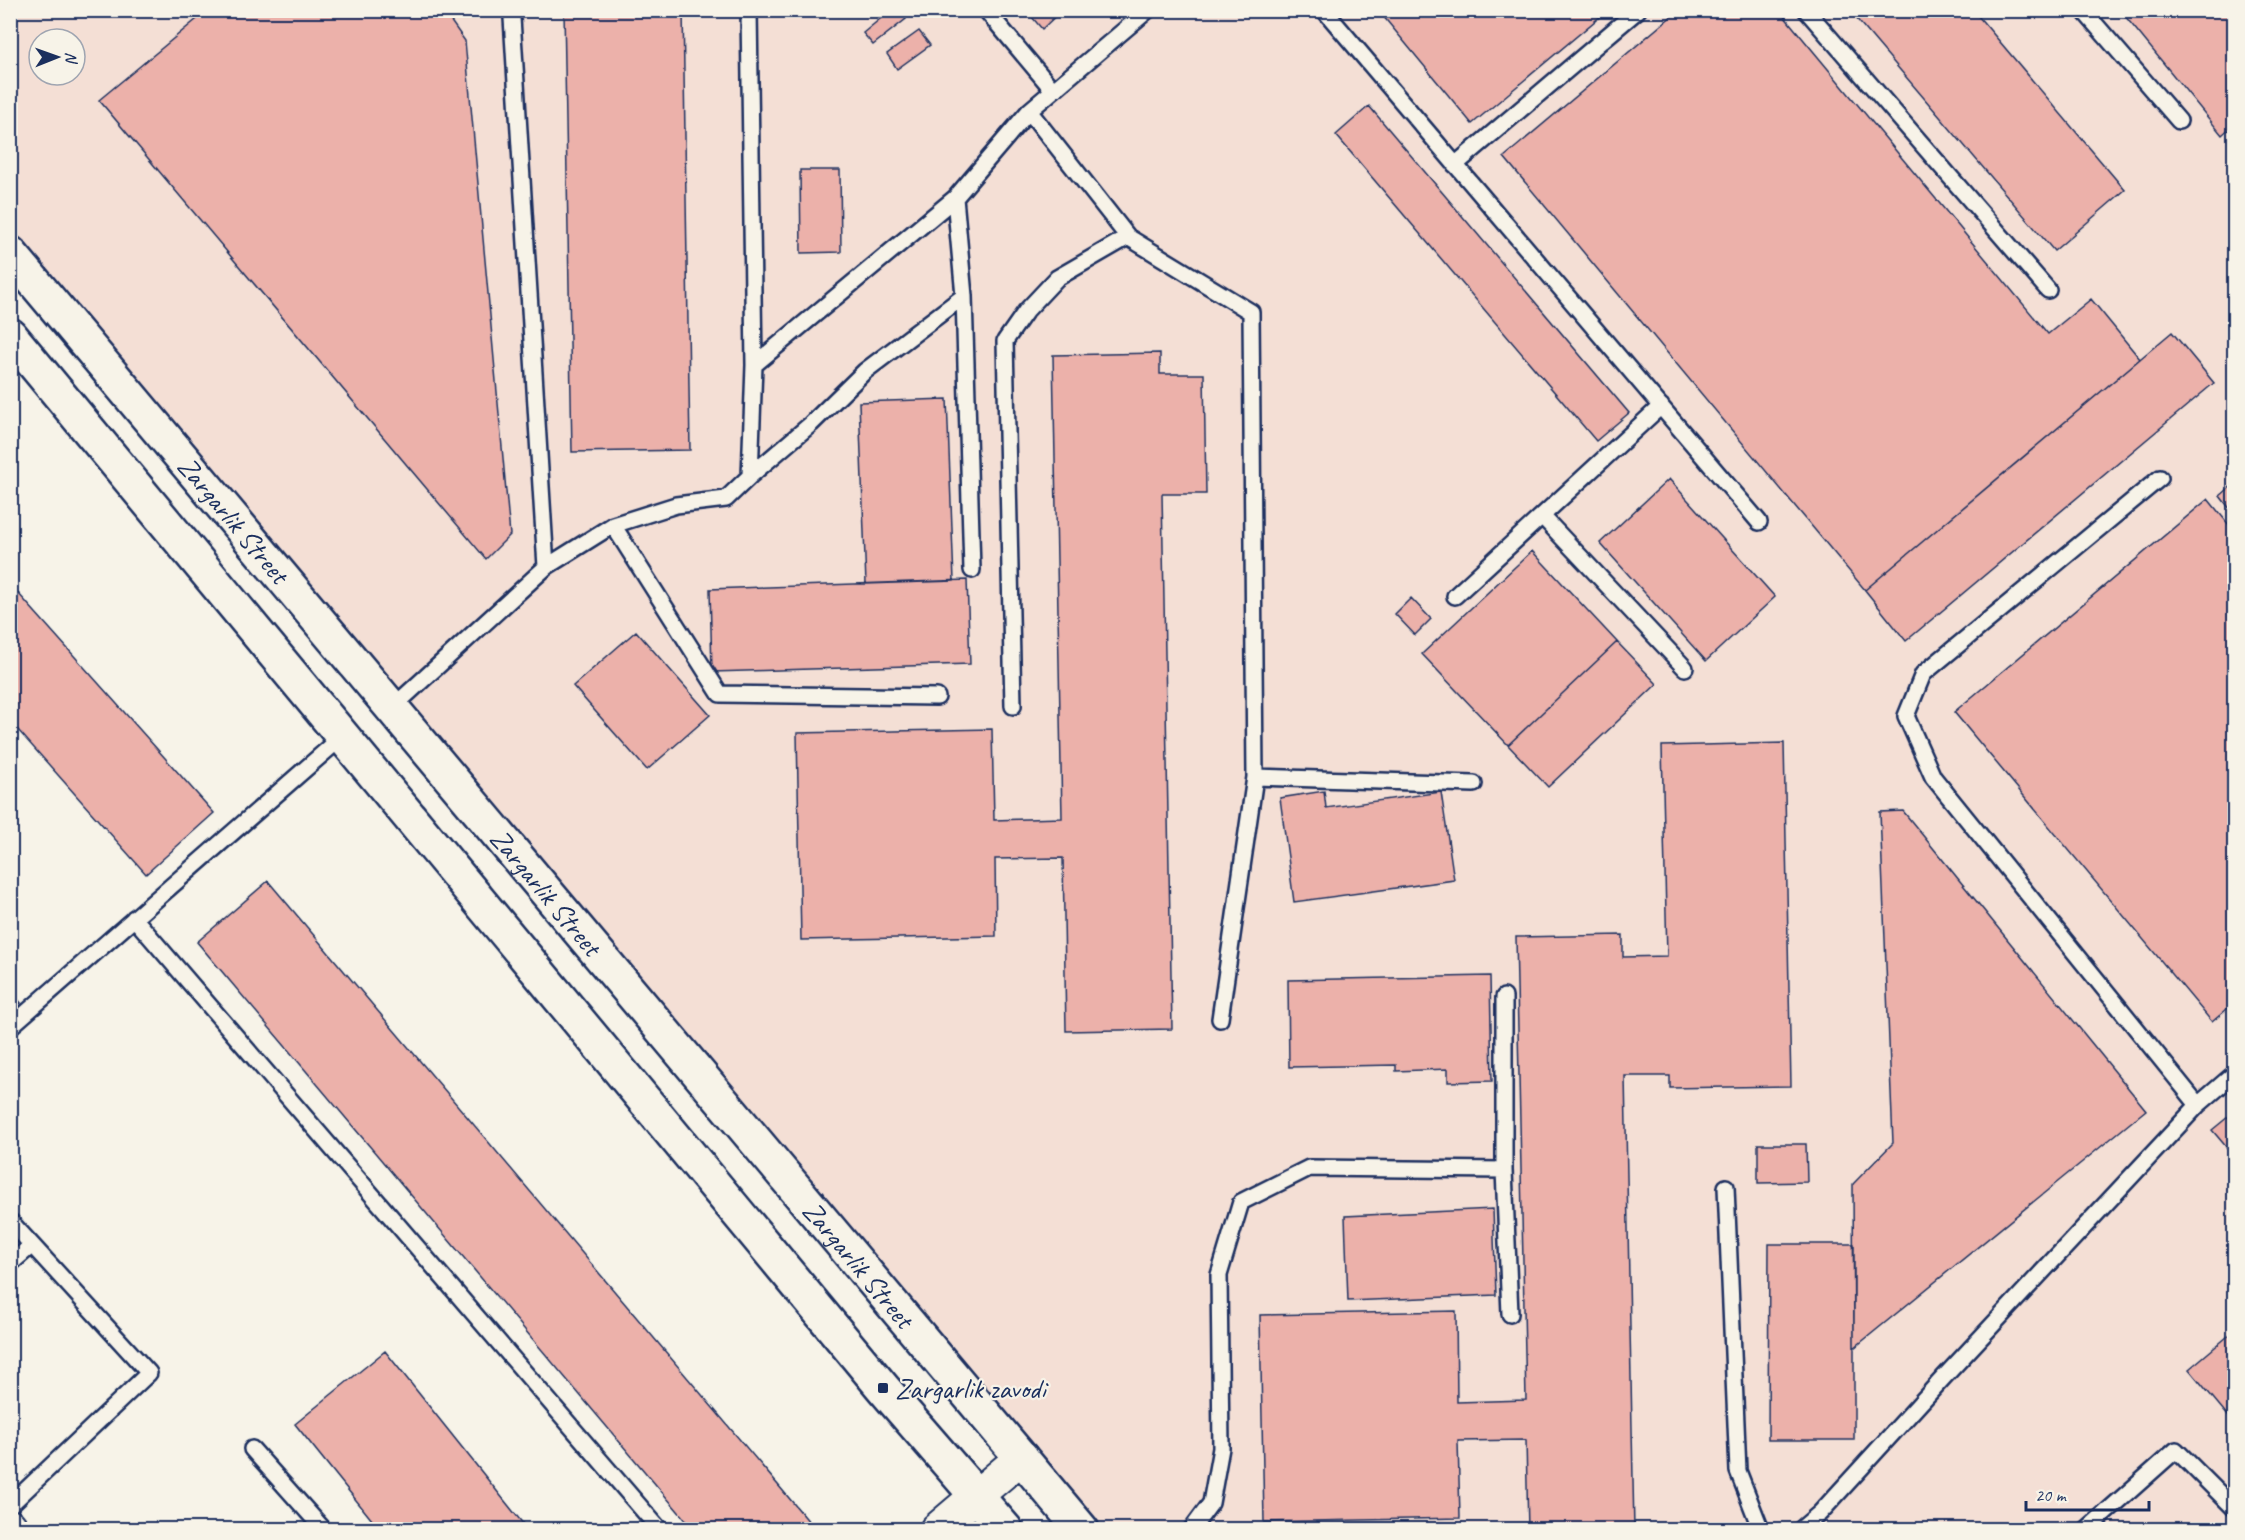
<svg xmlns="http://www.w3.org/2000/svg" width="2245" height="1540" viewBox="0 0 2245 1540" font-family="Caveat,sans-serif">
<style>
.built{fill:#f4dfd5;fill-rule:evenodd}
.building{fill:#ecb1aa;stroke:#1b2f5e;stroke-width:1.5}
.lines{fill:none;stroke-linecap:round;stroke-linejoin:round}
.service-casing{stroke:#1b2f5e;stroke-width:20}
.minor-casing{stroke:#1b2f5e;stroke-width:36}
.secondary-casing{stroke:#1b2f5e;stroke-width:38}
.service{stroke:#f7f3e8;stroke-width:15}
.minor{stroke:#f7f3e8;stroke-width:32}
.secondary{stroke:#f7f3e8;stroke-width:33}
.poi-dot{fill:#1b2f5e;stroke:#f7f3e8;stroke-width:2}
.labels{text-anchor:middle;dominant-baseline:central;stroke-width:4.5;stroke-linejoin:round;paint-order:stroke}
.street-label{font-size:28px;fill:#1b2f5e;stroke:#f7f3e8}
.poi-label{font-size:28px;fill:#1b2f5e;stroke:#f7f3e8;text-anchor:start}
</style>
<rect width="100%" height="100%" fill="#f7f3e8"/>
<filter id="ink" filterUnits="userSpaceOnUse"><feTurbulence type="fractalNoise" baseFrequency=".0167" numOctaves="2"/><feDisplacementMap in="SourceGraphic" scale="12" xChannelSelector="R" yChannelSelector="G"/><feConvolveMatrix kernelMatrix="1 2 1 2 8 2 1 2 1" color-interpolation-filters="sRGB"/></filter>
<g filter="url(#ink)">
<path class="built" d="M10 11H2234V1529H1082L11 253ZM39 39H75V75H39Z"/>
<path class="building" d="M208 10H443L465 41 510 535 486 559 99 100Z
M564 10H683L690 450 572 452Z
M891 10H900L906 19 873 45 863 33Z
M1026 10H1062L1042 29Z
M1378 10H1608L1472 124Z
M1679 10H1779L2048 334 2091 299 2140 359 1865 590 1504 157Z
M1849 10H1973L2125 190 2054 251Z
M2120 10H2234V124L2222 135Z
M919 31 930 45 897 69 887 54Z
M1369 106 1629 413 1596 441 1336 135Z
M800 170H840L841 252 801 253Z
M2172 332 2214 383 1906 641 1865 590Z
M1160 353V374H1204L1206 494H1162L1172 1029 1066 1031 1063 858 995 859 996 936 801 940 797 733 992 729 994 820 1062 818 1053 355Z
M947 399 954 581 866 584 859 402Z
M1669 479 1775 597 1706 661 1600 543Z
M2234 484V514L2220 496Z
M2208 499 2234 531V1003L2212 1022 1954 712Z
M1532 551 1617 642 1508 745 1422 654Z
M967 580 970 664 712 672 710 589Z
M10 584 214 813 146 874 10 721Z
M1411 598 1431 619 1415 635 1395 614Z
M636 631 710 715 647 770 573 686Z
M1617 642 1657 684 1548 787 1508 745Z
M1784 743 1791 1086 1670 1088V1076H1625L1634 1530H1528L1526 1440 1458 1441 1460 1518 1264 1522 1260 1315 1456 1311 1457 1402 1526 1400 1516 937 1623 935V957L1667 956 1662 746Z
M1324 791 1326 808 1441 792 1454 880 1294 902 1280 798Z
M1903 811 2146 1110 1854 1348 1853 1184 1893 1143 1880 812Z
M268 881 816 1530H694L197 942Z
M1490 976 1492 1081 1448 1082V1069L1396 1071V1065L1289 1067 1288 980Z
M10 990 21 1003 10 1012Z
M2234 1112V1156L2212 1130Z
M1758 1144H1806L1807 1182 1758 1183Z
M1493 1209 1496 1295 1348 1301 1345 1216Z
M1769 1244H1854V1440H1768Z
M2234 1331V1421L2233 1422 2189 1369Z
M385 1351 528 1530H380L295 1424Z"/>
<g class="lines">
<g class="service-casing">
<path id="service" d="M513 10 512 18 546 567
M749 10 754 365
M986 10 1053 90
M1324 10 1759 522
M1806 10 2048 290
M2083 10 2179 121
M1029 111 1128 237 1251 312 1255 777 1220 1019
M1455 165 1638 10
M955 198 964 296 972 570
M750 476 811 424 865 371 964 296
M2160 478 1923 674 1906 716 1933 777 2198 1105
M1542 516 1685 668
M613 525 720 694 937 697
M1455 596 1661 406
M1013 706 1005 341 1026 311 1057 278 1128 237
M392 708 546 567 613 525 676 505 726 499 750 476 754 365 955 198 1029 111 1148 10
M1255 777 1474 784
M134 918 660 1530
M1504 997V1170L1510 1314
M10 1027 343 736
M1726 1187 1738 1471 1761 1530
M10 1221 32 1245 10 1264
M252 1449 324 1530
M10 1505 149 1373 32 1245
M1191 1530 1211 1503 1221 1448 1219 1275 1241 1202 1309 1168 1504 1170
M1800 1530 1820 1513 1944 1377 2198 1105 2234 1074
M2086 1530 2176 1450 2234 1508"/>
</g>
<g class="minor-casing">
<path id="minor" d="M10 1526 13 1530
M936 1530 1022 1457"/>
</g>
<g class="secondary-casing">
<g id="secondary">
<path id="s1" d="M10 253 1082 1530"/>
<path d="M10 335 883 1388 1006 1530"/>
</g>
</g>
<use href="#service" class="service"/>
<use href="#minor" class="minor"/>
<use href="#secondary" class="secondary"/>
</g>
</g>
<rect class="poi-dot" x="877" y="1382" width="12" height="12" rx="3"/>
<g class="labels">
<g class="street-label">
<text stroke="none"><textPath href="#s1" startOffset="348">Zargarlik Street</textPath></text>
<text stroke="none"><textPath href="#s1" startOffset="834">Zargarlik Street</textPath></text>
<text stroke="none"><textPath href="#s1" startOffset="1320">Zargarlik Street</textPath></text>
</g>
<g class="poi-label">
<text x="895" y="1388">Zargarlik zavodi</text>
</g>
</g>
<rect width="2245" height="1540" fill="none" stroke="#f7f3e8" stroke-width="36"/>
<rect x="18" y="18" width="2209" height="1504" fill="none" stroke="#1b2f5e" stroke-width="2" filter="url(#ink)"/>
<g transform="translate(57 57) rotate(89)"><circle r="28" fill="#f7f3e8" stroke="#9fa5b1" stroke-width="1.5"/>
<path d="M0-4.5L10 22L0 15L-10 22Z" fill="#1b2f5e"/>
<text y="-9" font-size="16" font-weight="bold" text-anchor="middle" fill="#1b2f5e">N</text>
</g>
<path d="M2026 1501v9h123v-9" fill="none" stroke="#1b2f5e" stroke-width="3"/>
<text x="2035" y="1501" font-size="18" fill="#1b2f5e" stroke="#f7f3e8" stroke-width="4.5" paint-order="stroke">20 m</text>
</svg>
